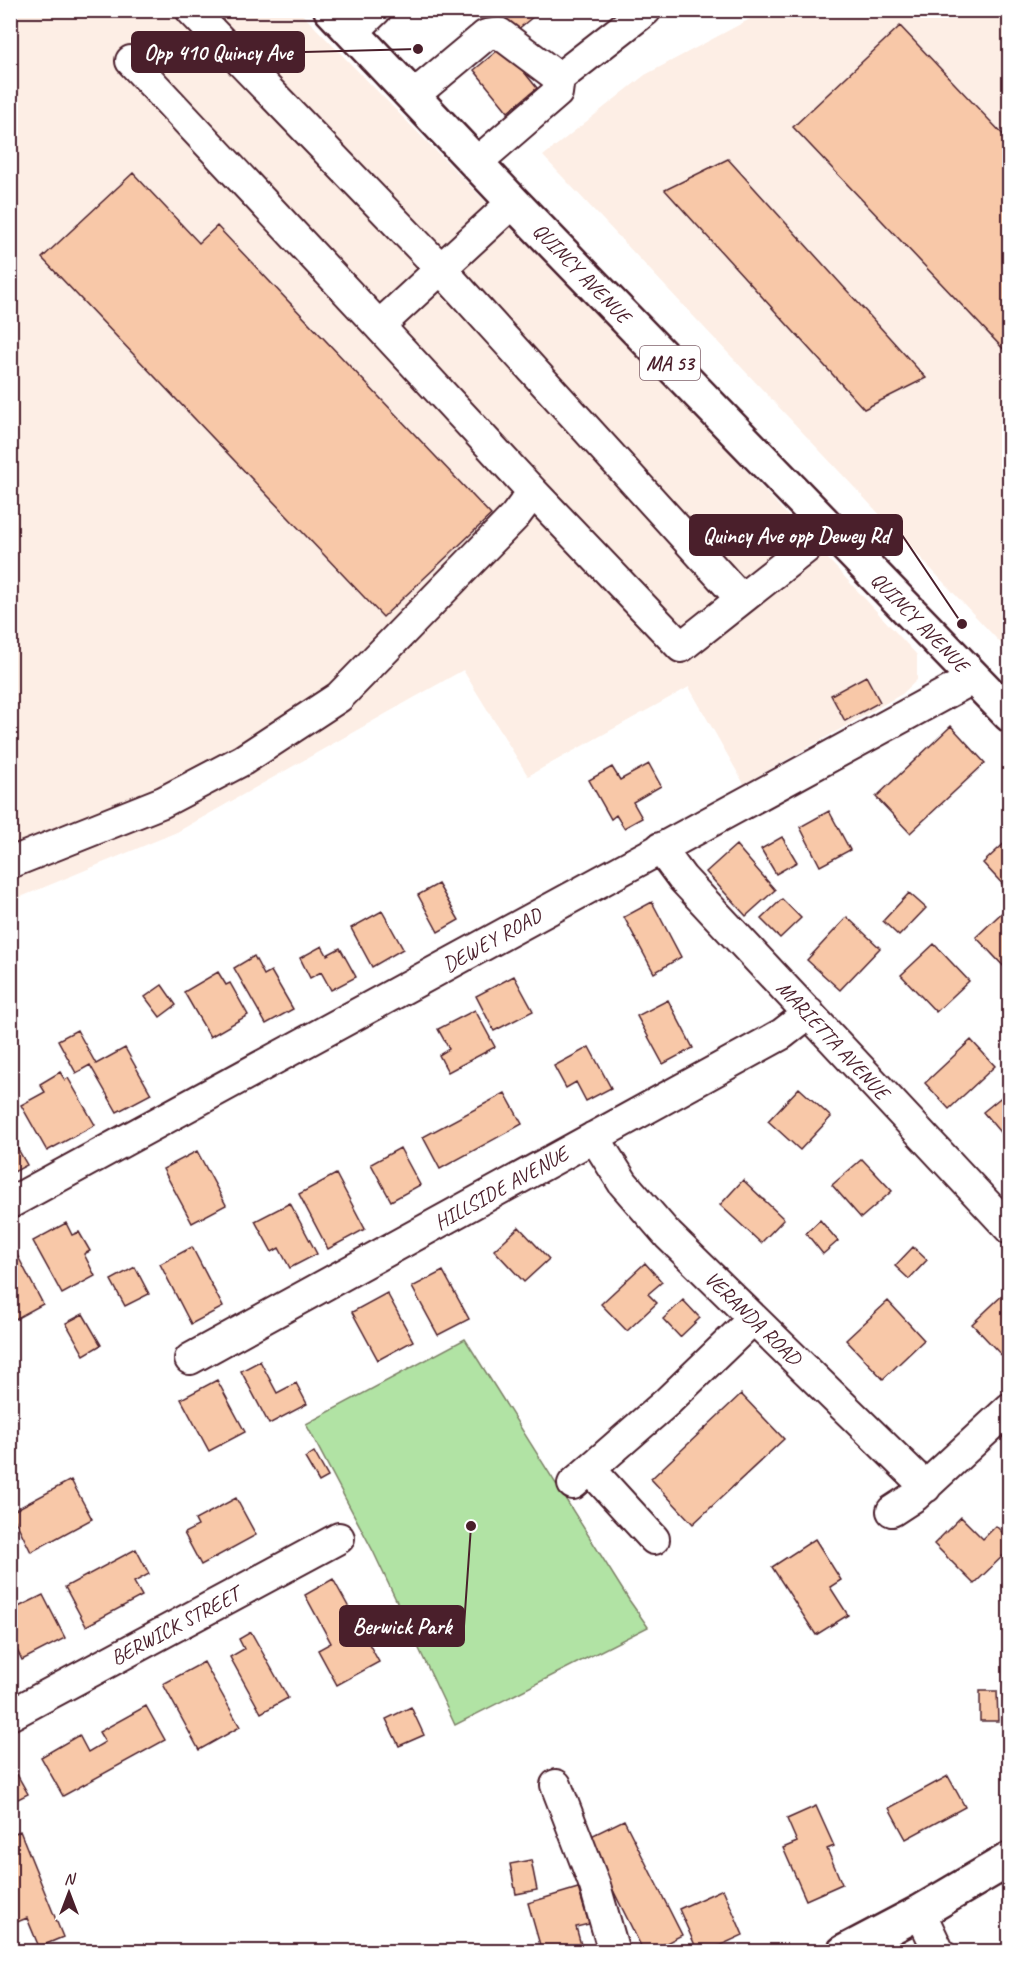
<svg xmlns="http://www.w3.org/2000/svg" width="1020" height="1962" viewBox="0 0 1020 1962" font-family="Caveat,sans-serif">
<style>
.built{fill:#fdeee5}
.park{fill:#b1e3a4;stroke:#7e8168;stroke-width:1.5}
.building{fill:#f8c8a8;stroke:#4a1f2b;stroke-width:1.5}
.lines{fill:none;stroke-linecap:round;stroke-linejoin:round}
.minor-casing{stroke:#4a1f2b;stroke-width:34}
.major-casing{stroke:#4a1f2b;stroke-width:38}
.minor{stroke:#fff;stroke-width:30}
.major{stroke:#fff;stroke-width:33}
.labels{text-anchor:middle;dominant-baseline:central;stroke-width:4.5;stroke-linejoin:round;paint-order:stroke}
.shield{fill:#fff;stroke:#80626b;stroke-width:1.5}
.shield-label{font-size:20px;font-weight:bold;fill:#4a1f2b}
.street-label{font-size:21px;fill:#4a1f2b;stroke:#fff}
.leader{fill:none;stroke:#4a1f2b;stroke-width:2}
.callout-dot{fill:#4a1f2b;stroke:#fff;stroke-width:2}
.callout{fill:#4a1f2b;stroke:#4a1f2b;stroke-width:2}
.callout-label{font-size:22px;text-anchor:middle;font-weight:bold;fill:#fff}
</style>
<rect width="100%" height="100%" fill="#fff"/>
<filter id="ink" filterUnits="userSpaceOnUse"><feTurbulence type="fractalNoise" baseFrequency=".0167" numOctaves="2"/><feDisplacementMap in="SourceGraphic" scale="12" xChannelSelector="R" yChannelSelector="G"/><feConvolveMatrix kernelMatrix="1 2 1 2 8 2 1 2 1" color-interpolation-filters="sRGB"/></filter>
<g filter="url(#ink)">
<path class="built" d="M11 11H299L702 423 917 655V680L902 694 744 784 689 687 528 776 463 670 177 832 11 901Z
M765 11H1009V652L543 156 645 75Z"/>
<path class="park" d="M465 1339 629 1600 648 1627 455 1725 373 1551 306 1424Z"/>
<path class="building" d="M490 10H541L510 36Z
M900 26 1010 142V356L793 127Z
M503 46 537 88 508 112 474 70Z
M728 159 926 378 864 409 665 190Z
M133 173 199 243 217 226 491 515 383 617 42 258Z
M866 676 880 702 845 721 831 695Z
M951 726 985 763 910 833 876 797Z
M649 764 661 786 633 802 642 818 624 828 616 815 611 819 589 780 612 767 620 780Z
M829 811 850 850 820 866 800 827Z
M782 837 797 862 776 874 761 849Z
M1010 838V889L1008 890 983 863Z
M736 845 775 890 746 916 706 872Z
M438 884 459 920 438 932 418 895Z
M909 893 926 908 899 936 883 921Z
M782 899 801 918 780 938 761 919Z
M652 902 681 957 654 973 624 917Z
M1010 905V973L976 937Z
M382 911 403 949 372 967 351 928Z
M847 917 880 948 840 990 807 960Z
M934 944 969 981 936 1012 901 975Z
M322 946 327 955 340 948 356 977 331 990 321 972 310 978 300 958Z
M254 956 264 975 271 971 293 1009 266 1024 234 968Z
M218 972 226 985 230 983 248 1015 210 1037 184 992Z
M514 976 533 1011 494 1031 476 996Z
M162 985 176 1005 160 1017 145 997Z
M668 1000 693 1048 663 1064 637 1016Z
M475 1010 495 1047 448 1072 439 1055 449 1049 438 1029Z
M77 1030 96 1064 125 1048 151 1094 117 1112 90 1065 76 1073 58 1040Z
M971 1040 995 1066 949 1109 925 1083Z
M589 1047 611 1088 586 1101 576 1082 566 1088 554 1066Z
M60 1072 65 1080 68 1078 95 1125 47 1151 21 1105 45 1092 40 1084Z
M799 1088 831 1117 800 1150 768 1121Z
M1010 1090V1144L983 1112Z
M505 1093 522 1124 440 1169 423 1137Z
M10 1135 27 1165 10 1174Z
M400 1148 420 1185 391 1201 371 1164Z
M197 1151 226 1205 192 1223 163 1169Z
M862 1159 892 1191 861 1218 832 1185Z
M336 1174 365 1229 328 1249 299 1194Z
M743 1180 784 1219 761 1243 720 1205Z
M290 1203 317 1254 290 1268 279 1248 272 1252 255 1221Z
M820 1220 838 1241 823 1254 806 1233Z
M66 1223 72 1235 79 1232 90 1251 84 1254 95 1276 62 1294 33 1241Z
M519 1227 549 1259 524 1282 494 1250Z
M192 1247 223 1307 191 1324 160 1264Z
M913 1247 927 1260 909 1279 895 1266Z
M14 1249 43 1304 10 1322V1250Z
M645 1263 662 1282 648 1294 657 1303 627 1331 601 1304Z
M135 1267 149 1294 125 1306 111 1280Z
M443 1271 469 1319 438 1335 412 1287Z
M1008 1290 1010 1356 1006 1360 972 1324Z
M387 1293 413 1341 378 1360 352 1312Z
M683 1300 700 1318 680 1337 663 1319Z
M888 1301 924 1340 883 1379 846 1340Z
M83 1314 101 1345 84 1355 66 1323Z
M260 1361 277 1393 296 1383 307 1404 269 1424 241 1371Z
M217 1380 245 1432 209 1451 181 1399Z
M741 1394 784 1439 693 1524 651 1479Z
M314 1452 328 1477 319 1482 305 1458Z
M71 1480 92 1519 31 1552 11 1512Z
M236 1498 256 1535 201 1565 184 1533 198 1526 195 1520Z
M961 1517 983 1539 996 1526 1010 1540V1549L974 1584 934 1544Z
M815 1539 841 1580 830 1587 848 1615 816 1635 772 1567Z
M136 1549 149 1574 134 1582 142 1596 86 1626 65 1587Z
M333 1579 379 1662 337 1685 318 1650 331 1643 305 1595Z
M43 1595 65 1638 22 1660 17 1650 10 1654V1611Z
M251 1632 288 1698 261 1713 230 1657 244 1649 239 1639Z
M204 1662 240 1727 199 1750 163 1684Z
M980 1691H997L998 1721H980Z
M146 1706 165 1740 63 1796 41 1757 79 1735 88 1752 105 1742 99 1732Z
M411 1707 424 1735 399 1746 386 1719Z
M10 1762 28 1794 10 1803Z
M948 1776 965 1807 906 1839 889 1808Z
M816 1806 834 1846 827 1849 842 1884 806 1900 783 1848 797 1842 787 1819Z
M624 1820 682 1935 649 1952H644L587 1838Z
M20 1831 63 1937 39 1947 27 1918 10 1925V1835Z
M531 1860 537 1890 516 1894 510 1864Z
M578 1888 589 1924 576 1927 583 1952H542L528 1903Z
M723 1889 743 1935 706 1952H698L679 1909Z"/>
<g class="lines">
<g class="minor-casing">
<path id="minor" d="M191 10 441 269 741 599
M352 33 376 10
M131 61 379 326
M413 96 486 35 499 33 559 78
M476 163 557 93 559 78 646 10
M513 202 379 326 533 492
M660 848 682 878 1010 1229
M10 863 163 802 243 760 339 697 515 516 533 492 681 647 830 529
M594 1137 623 1183 668 1235 926 1487
M10 1203 974 678
M190 1359 782 1034 809 1013
M590 1469 654 1539
M573 1484 667 1402 753 1319
M892 1511 915 1496 1010 1408
M10 1715 339 1538
M556 1785 595 1886 614 1952
M920 1912 939 1952"/>
</g>
<g class="major-casing">
<path id="major" d="M331 10 513 202 1010 715
M844 1952 920 1912 1010 1859"/>
</g>
<use href="#minor" class="minor"/>
<use href="#major" class="major"/>
</g>
</g>
<g class="labels">
<rect class="shield" x="640" y="346" width="60" height="34" rx="4.5"/>
<g class="shield-label">
<text x="670" y="363">MA 53</text>
</g>
<g class="street-label">
<text transform="translate(582 273) rotate(46)">QUINCY AVENUE</text>
<text transform="translate(920 622) rotate(46)">QUINCY AVENUE</text>
<text transform="translate(492 940) rotate(-29)">DEWEY ROAD</text>
<text transform="translate(833 1040) rotate(47)">MARIETTA AVENUE</text>
<text transform="translate(501 1188) rotate(-29)">HILLSIDE AVENUE</text>
<text transform="translate(753 1318) rotate(44)">VERANDA ROAD</text>
<text transform="translate(175 1626) rotate(-28)">BERWICK STREET</text>
</g>
</g>
<path class="leader" d="M418 49L304 52M962 624L902 535M471 1526L464 1626"/>
<g class="callout-dot">
<circle cx="418" cy="49" r="6"/>
<circle cx="962" cy="624" r="6"/>
<circle cx="471" cy="1526" r="6"/>
</g>
<g class="callout">
<rect x="132" y="32" width="172" height="40" rx="6"/>
<rect x="690" y="515" width="212" height="40" rx="6"/>
<rect x="340" y="1606" width="124" height="40" rx="6"/>
</g>
<g class="callout-label">
<text x="218" y="60">Opp 410 Quincy Ave</text>
<text x="796" y="543">Quincy Ave opp Dewey Rd</text>
<text x="402" y="1634">Berwick Park</text>
</g>
<rect width="1020" height="1962" fill="none" stroke="#fff" stroke-width="36"/>
<rect x="18" y="18" width="984" height="1926" fill="none" stroke="#4a1f2b" stroke-width="2" filter="url(#ink)"/>
<g transform="translate(69 1893)" stroke="#ffffff" stroke-width="4.5" paint-order="stroke">
<path d="M0-4.5L10 22L0 15L-10 22Z" fill="#4a1f2b"/>
<text y="-9" font-size="16" font-weight="bold" text-anchor="middle" fill="#4a1f2b">N</text>
</g>
</svg>
